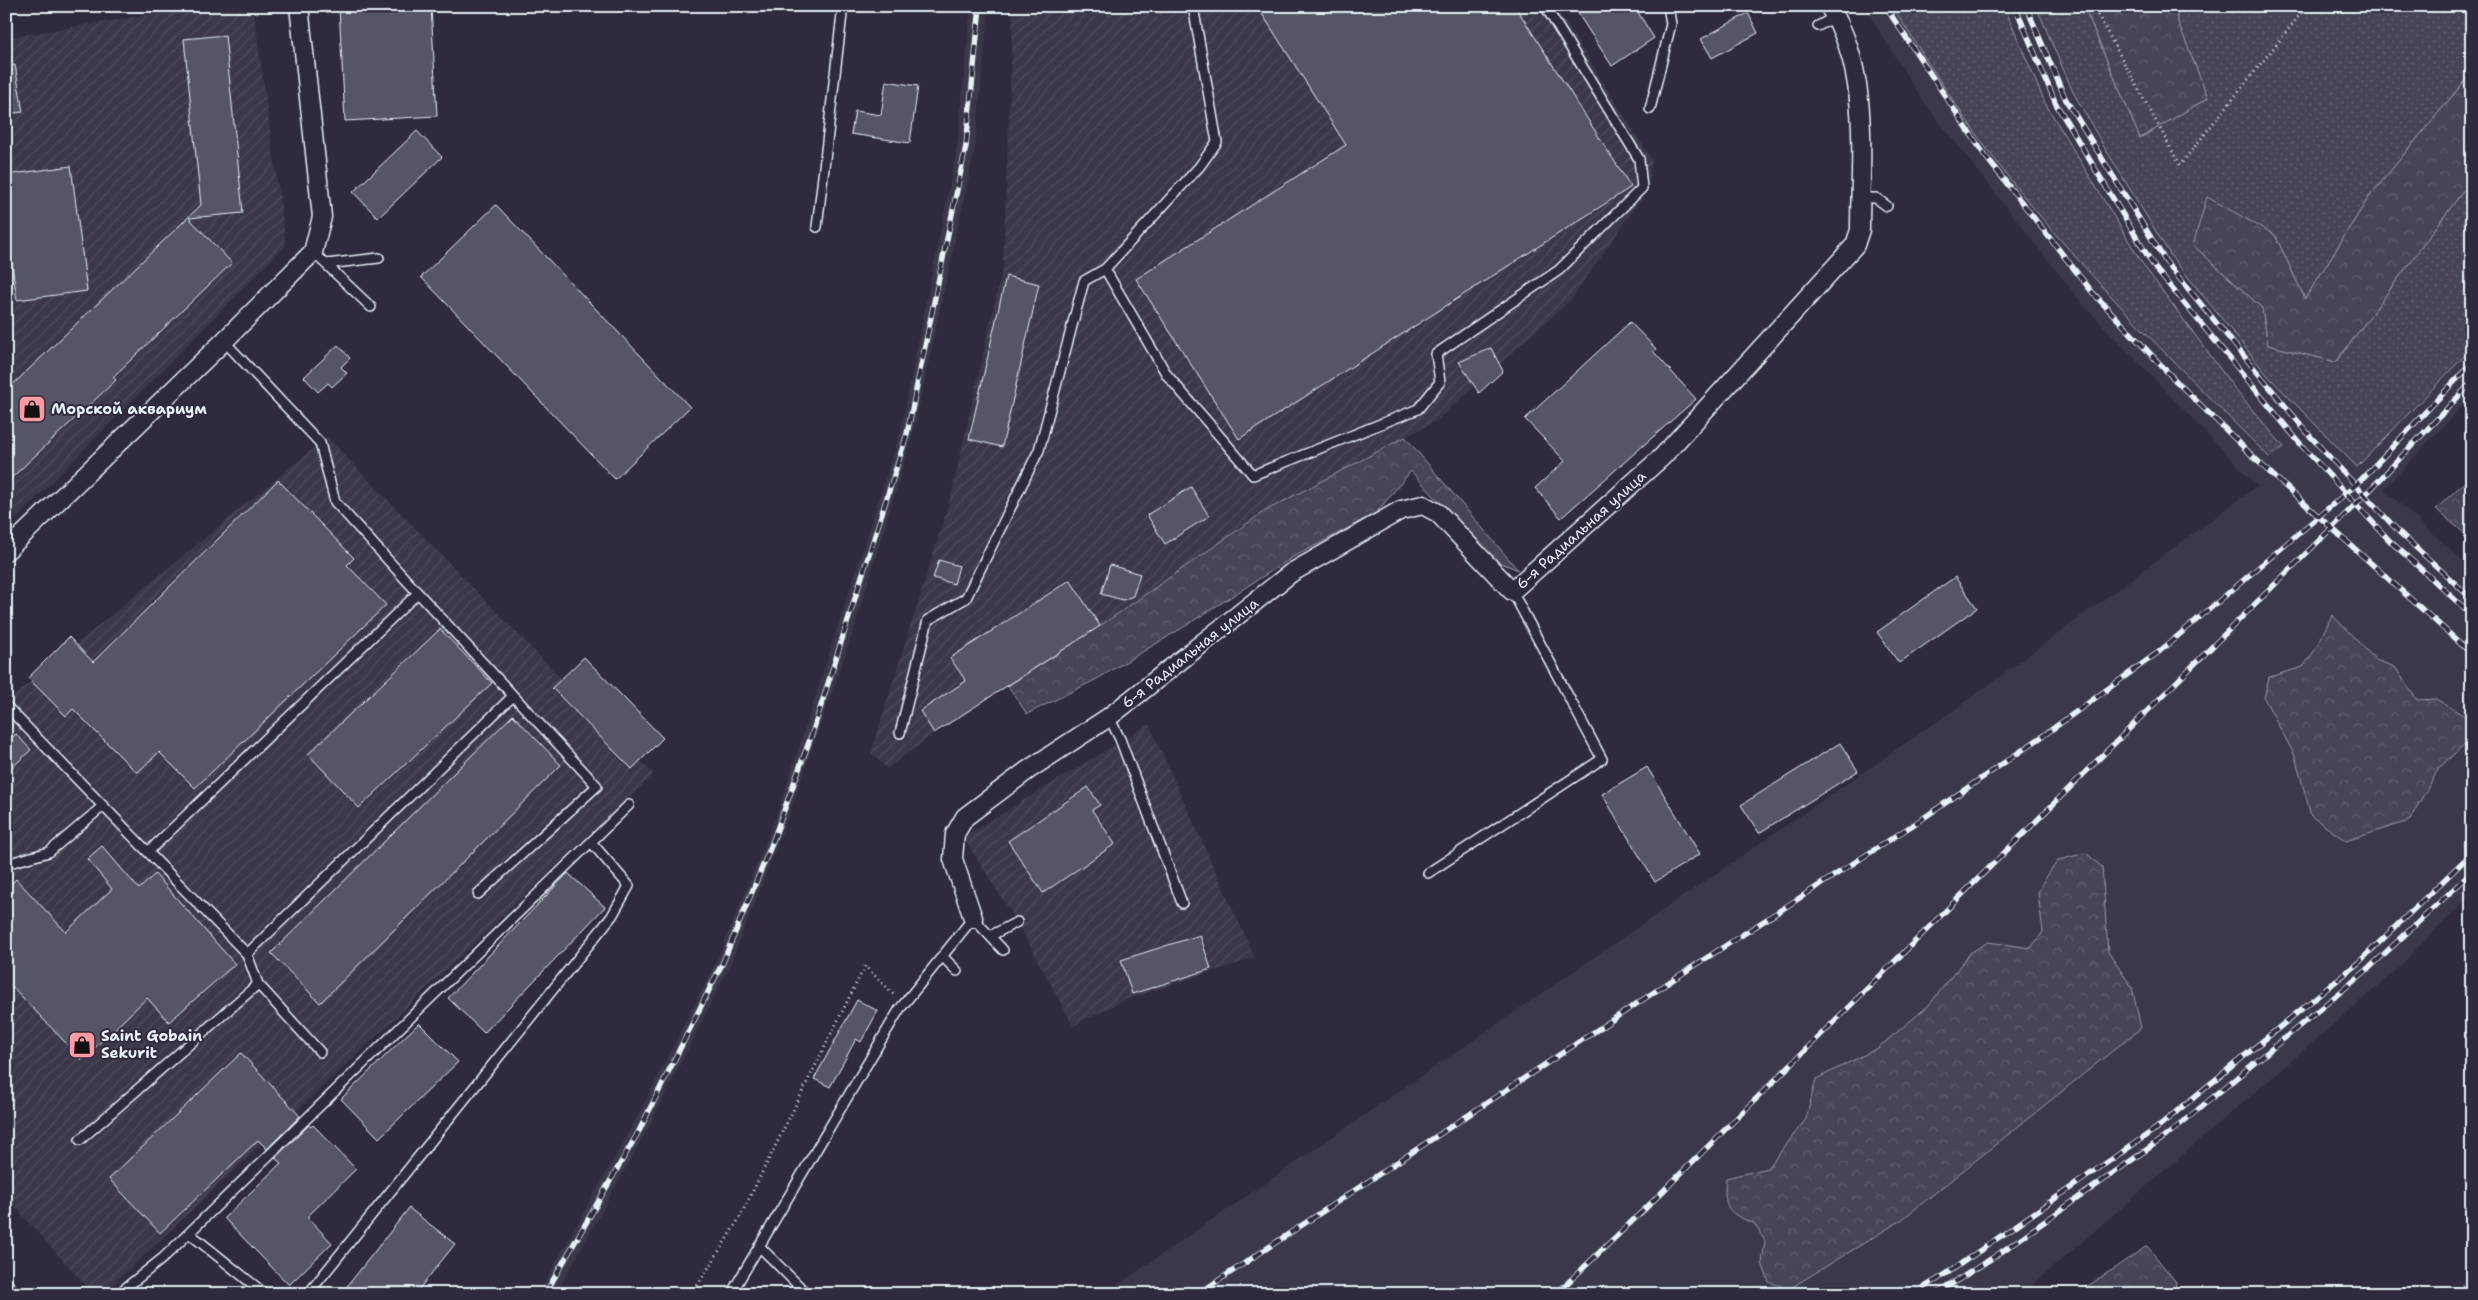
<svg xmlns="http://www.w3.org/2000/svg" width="2478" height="1300" viewBox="0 0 2478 1300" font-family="'Shantell Sans',sans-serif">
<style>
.built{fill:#3b3749}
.industrial{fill:url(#industrial-furrows)}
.grass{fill:url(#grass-dots);stroke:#979aa6}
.forest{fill:url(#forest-crowns);stroke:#979aa6}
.building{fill:#575565;stroke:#e8f1f8}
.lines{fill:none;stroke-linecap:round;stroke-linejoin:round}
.lane-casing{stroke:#e8f1f8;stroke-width:12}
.street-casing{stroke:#e8f1f8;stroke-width:21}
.path{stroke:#e8f1f8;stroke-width:3;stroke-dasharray:1 4;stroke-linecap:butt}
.lane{stroke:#2f2a3d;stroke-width:9}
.street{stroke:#2f2a3d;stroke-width:18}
.rail-casing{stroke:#e8f1f8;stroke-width:5.5}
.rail{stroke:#2f2a3d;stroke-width:4;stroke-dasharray:11;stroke-linecap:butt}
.labels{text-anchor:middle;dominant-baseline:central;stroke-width:4;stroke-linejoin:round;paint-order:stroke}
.poi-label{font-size:15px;font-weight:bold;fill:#e8f1f8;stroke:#2f2a3d;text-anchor:start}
.street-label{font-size:15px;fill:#e8f1f8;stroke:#2f2a3d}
</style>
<defs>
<pattern id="industrial-furrows" width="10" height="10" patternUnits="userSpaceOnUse" patternTransform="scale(1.25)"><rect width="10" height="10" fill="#3b3749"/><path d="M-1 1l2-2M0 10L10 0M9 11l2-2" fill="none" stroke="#4e4b5b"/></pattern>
<pattern id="grass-dots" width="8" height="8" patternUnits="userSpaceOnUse" patternTransform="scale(1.25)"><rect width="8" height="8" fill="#464455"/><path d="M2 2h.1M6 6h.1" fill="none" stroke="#615f6e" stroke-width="1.8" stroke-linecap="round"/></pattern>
<pattern id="forest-crowns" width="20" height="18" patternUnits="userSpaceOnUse" patternTransform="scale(1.25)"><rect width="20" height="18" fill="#464455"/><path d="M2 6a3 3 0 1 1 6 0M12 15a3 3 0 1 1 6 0" fill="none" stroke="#615f6e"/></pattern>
</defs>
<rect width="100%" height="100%" fill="#2f2a3d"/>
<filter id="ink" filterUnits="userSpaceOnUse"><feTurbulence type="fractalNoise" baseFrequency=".02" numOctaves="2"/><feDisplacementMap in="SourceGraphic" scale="10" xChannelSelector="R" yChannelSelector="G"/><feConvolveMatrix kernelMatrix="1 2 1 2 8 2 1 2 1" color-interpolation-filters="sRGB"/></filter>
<g filter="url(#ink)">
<path class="built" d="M971 6H989L975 149 913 433 856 623 788 817 731 963 652 1121 556 1294H538L636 1119 717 960 778 812 900 433 957 148Z
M1863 6H1892L1927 60 2029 200 2100 284 2196 385 2284 447 2238 393 2144 266 2045 103 2004 6H2036L2073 92 2104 147 2357 466 2472 348V396L2384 489 2472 569V894L2393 973 2022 1294H1104L1961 705 2257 486 2084 306 1925 104Z"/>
<path class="industrial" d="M199 6H253L286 245 6 529V38Z
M1013 6H1555L1652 160 1648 189 1571 300 1436 421 1265 511 1100 626 935 733 887 769 871 752 950 500 1003 266Z
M327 437 654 774 103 1294H93L6 1197V702Z
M1149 724 1255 958 1125 1000 1073 1026 1017 922 963 837Z"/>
<path class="grass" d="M1892 6H2004L2045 103 2144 266 2238 393 2284 447 2269 457C2170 359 2070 260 1986 148 1953 102 1922 54 1892 6Z
M2036 6H2084L2140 138 2208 98 2176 17 2183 6H2472V72L2369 197 2305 299 2275 235 2193 245 2262 308 2268 345 2336 362 2472 179V348L2357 467 2268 376 2171 256 2104 147 2073 92Z"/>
<path class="forest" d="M2084 6H2183L2176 17 2208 98 2140 138Z
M2472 72V179L2336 362 2268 345 2262 308 2193 245 2207 197 2275 235 2305 299 2369 197Z
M1405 437 1518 570 1492 559 1411 471 1376 513 1290 559 1179 630 1097 679 1027 714 1008 686 1100 626 1265 511Z
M2472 475V540L2436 509Z
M2332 615 2376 660 2395 667 2417 700 2436 699 2470 719V739L2439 768 2409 821 2346 841 2311 816 2295 756 2264 698 2269 677 2303 667 2315 650Z
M2086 853 2102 867 2108 952 2132 987 2141 1028 1900 1221 1789 1289 1769 1282 1762 1263 1765 1241 1754 1223C1727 1214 1723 1207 1726 1178L1768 1168 1806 1119 1816 1079 1878 1048 1928 1006 1970 953 1988 942 2031 948 2043 932 2038 893 2046 876 2059 860Z
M2147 1246 2176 1282 2175 1294H2076Z"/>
<path class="building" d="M339 6H431L437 116 345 121Z
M1257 6H1515L1631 187 1239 439 1136 279 1346 145Z
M1573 6H1634L1654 38 1612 66Z
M1748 13 1758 33 1712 58 1701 39Z
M225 35 243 213 189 218 232 263 113 377 116 380 6 483V391L201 205 184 39Z
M15 65 23 112 6 114V66Z
M886 81 918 86 910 143 851 134 855 111 881 115Z
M417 131 442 157 378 218 353 192Z
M71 166 87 291 17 300 6 221V175Z
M496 205 690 407 615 479 421 277Z
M1006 276 1039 284 1002 447 969 439Z
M1630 322 1656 349 1653 351 1696 399 1561 518 1535 488 1565 461 1525 419Z
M338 345 350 358 341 367 347 373 332 387 328 383 318 392 304 377Z
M1491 348 1503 371 1479 393 1459 362Z
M278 480 354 558 347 565 386 605 195 788 159 752 138 772H136L73 709 66 716 28 678 69 637 93 662Z
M1191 487 1209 516 1165 544 1147 515Z
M939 560 959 566 954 584 933 578Z
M1110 565 1140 574 1133 596 1123 600 1101 594Z
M1955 577 1977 608 1899 663 1877 632Z
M1070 580 1100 626 934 733 920 711 966 681 950 658Z
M440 629 492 683 359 808 308 754Z
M584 657 663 738 632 769 552 688Z
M513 715 561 765 320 1003 271 953Z
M16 734 31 750 6 773V743Z
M1840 743 1858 771 1759 833 1741 805Z
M1647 767 1700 854 1655 882 1602 794Z
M1088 787 1100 805 1092 810 1115 844 1043 893 1008 841Z
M102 846 139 889 155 874 235 964 169 1022 147 998 82 1060 6 980V889L16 879 66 932 112 889 87 859Z
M568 873 605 907 484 1033 448 998Z
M1200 935 1211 969 1132 994 1121 960Z
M857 1000 878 1011 861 1042 856 1039 830 1087 814 1079Z
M419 1023 458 1062 379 1138 341 1099Z
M241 1053 300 1116 267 1149 258 1140 160 1233 109 1179Z
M309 1125 311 1127 313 1125 356 1169 307 1217 332 1243 289 1285 224 1218 281 1163 275 1158Z
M409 1208 455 1244 415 1294H341Z"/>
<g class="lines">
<g class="lane-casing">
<path id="lane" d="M1193 6 1217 142 1199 167 1105 269 1167 375 1253 475 1418 409 1440 382 1436 354 1559 270 1642 188 1639 159 1545 6
M1818 26 1835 17
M1650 109 1671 24 1668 6
M1860 198H1876L1887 206
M817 227 843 6
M313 252 371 307
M326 264 379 258
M418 593 597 786 478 894
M6 706 247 954 258 984 80 1140
M1109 717 1120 739 1182 903
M900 733 928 620 966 598 1039 450 1084 281 1105 269
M148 852 418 593 335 502 320 443 224 341
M6 864 49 852 103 806
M1428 873 1602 759 1512 591
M990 936 1017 922
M247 954 513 696
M942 956 957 971
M258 984 320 1052
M189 1233 265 1294
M759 1246 807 1294
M6 1282 16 1294
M118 1294 163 1258 189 1233 629 805
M308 1294 612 916 629 886 591 842
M731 1294 899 1010 973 918 1003 950"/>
</g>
<g class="street-casing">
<path id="street" d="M6 551 224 341 313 252 322 217 299 6
M973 918 953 859 955 834 965 817 1028 770 1109 717 1291 573 1401 510 1423 505 1438 513 1512 591 1662 457 1855 245 1860 230C1860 157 1871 71 1829 6"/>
</g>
<path class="path" d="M2093 6 2180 165 2307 6
M692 1294 739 1219 865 966 894 995
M2457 1294 2472 1272"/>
<use href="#lane" class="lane"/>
<use href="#street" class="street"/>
<g class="rail-casing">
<path id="rail" d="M1885 6 1986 157 2093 293 2176 381 2266 469 2472 654
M2015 6 2056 104 2155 268 2303 447 2390 541 2472 615
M2026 6 2066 100 2166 262 2311 437 2399 532 2472 599
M545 1294 639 1131 723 962 771 846 813 731 907 434 966 146 980 6
M1198 1294 1680 975 1922 819 2040 738 2160 651 2358 483 2472 363
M1556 1294 1648 1206 2368 492 2472 382
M1913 1294 1946 1274 2154 1130 2358 963 2472 853
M1936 1294 1997 1255 2166 1136 2367 970 2472 872"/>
</g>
<use href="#rail" class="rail"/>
</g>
</g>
<defs>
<g id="shop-square" transform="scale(1.4375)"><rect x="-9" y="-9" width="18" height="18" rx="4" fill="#ff9aa2" stroke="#2f2a3d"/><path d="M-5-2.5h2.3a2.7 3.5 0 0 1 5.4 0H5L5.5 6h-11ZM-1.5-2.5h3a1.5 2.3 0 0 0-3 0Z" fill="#111"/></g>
</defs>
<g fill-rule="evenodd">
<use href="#shop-square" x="32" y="409"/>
<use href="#shop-square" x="82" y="1045"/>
</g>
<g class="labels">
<g class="poi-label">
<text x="51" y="409">Морской аквариум</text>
<text x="101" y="1036">Saint Gobain<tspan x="101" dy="17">Sekurit</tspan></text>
</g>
<g class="street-label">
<text transform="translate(1581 530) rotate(-42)">6-я Радиальная улица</text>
<text transform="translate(1190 653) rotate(-38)">6-я Радиальная улица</text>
</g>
</g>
<rect width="2478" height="1300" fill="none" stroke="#2f2a3d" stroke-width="25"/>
<rect x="12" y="12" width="2453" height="1275" fill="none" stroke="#e8f1f8" stroke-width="2" filter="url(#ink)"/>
</svg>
